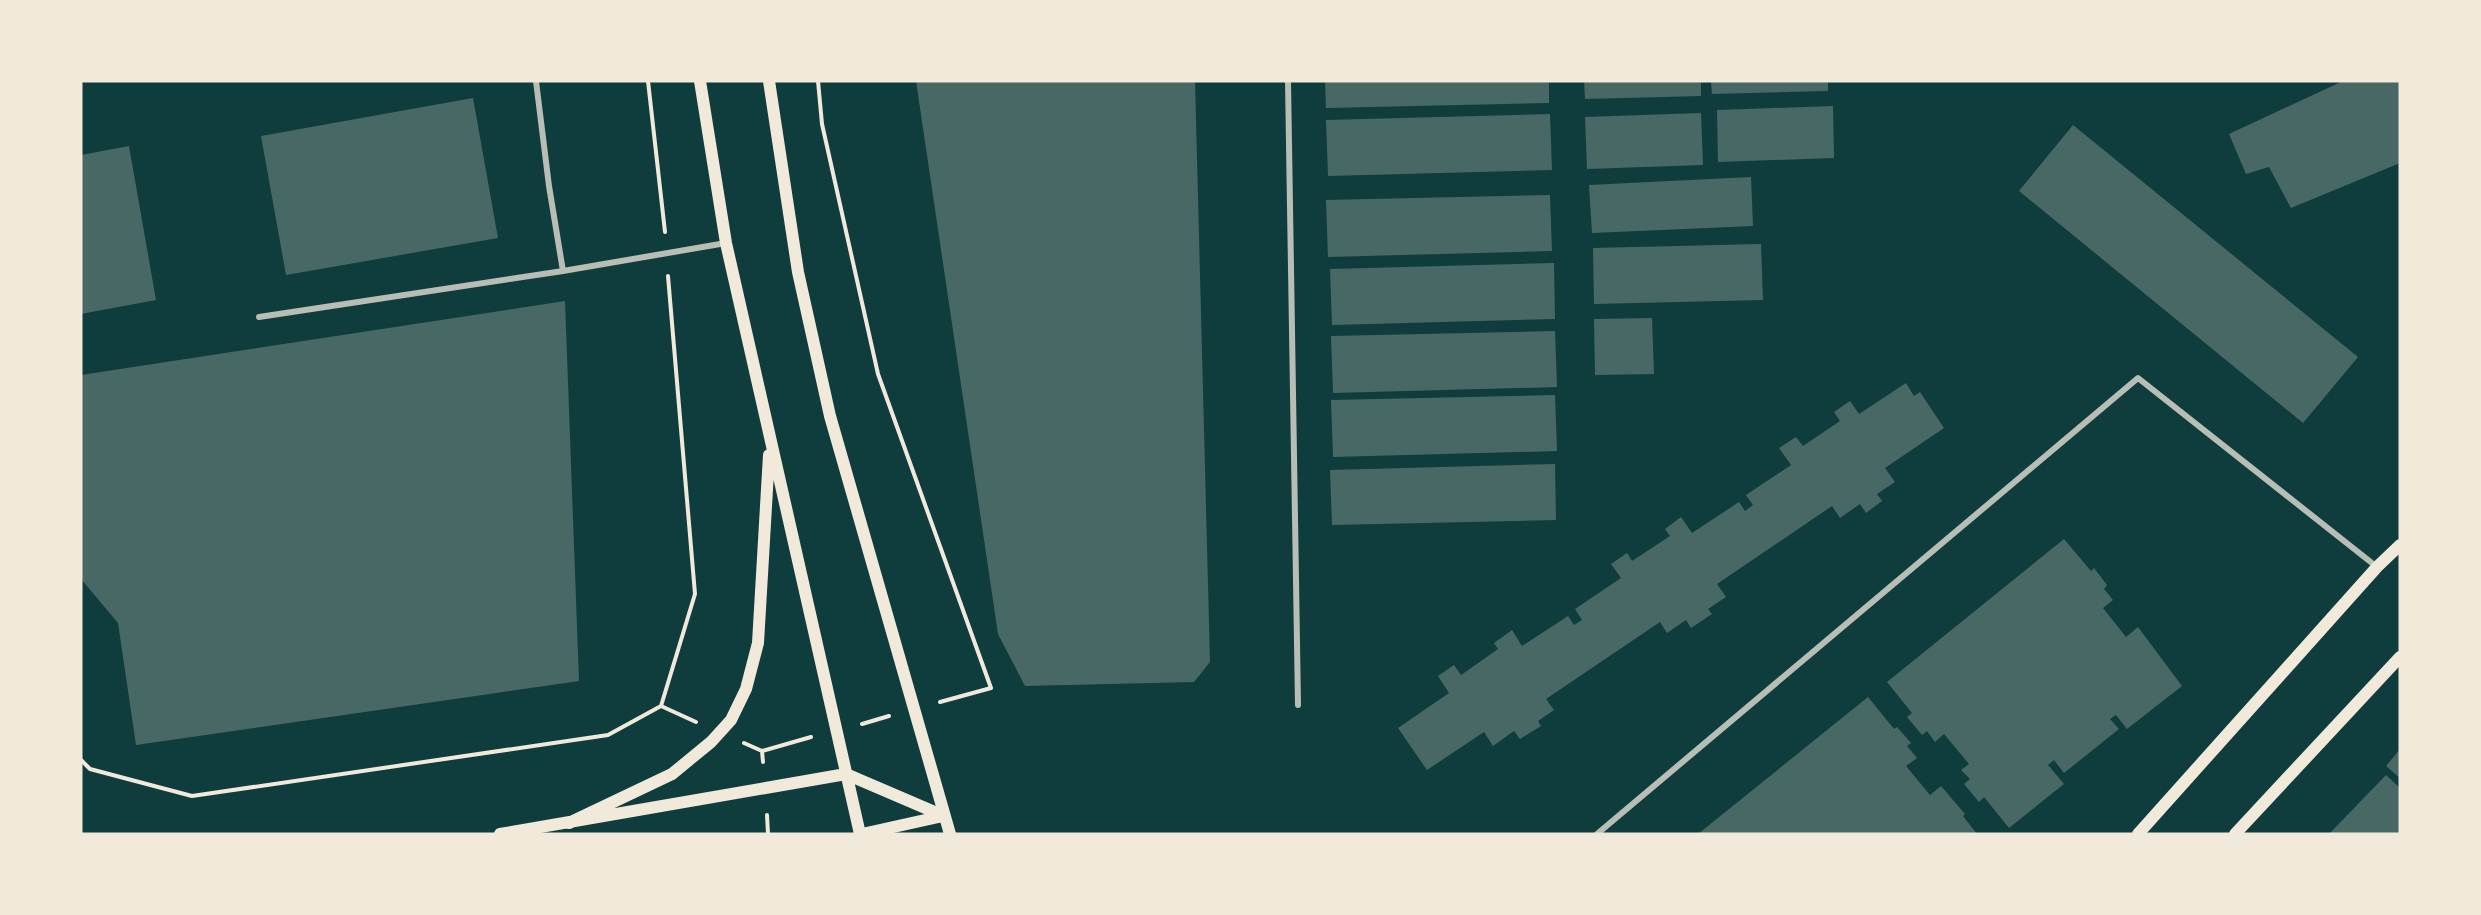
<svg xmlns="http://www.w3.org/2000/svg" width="2481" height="915" viewBox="0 0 2481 915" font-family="'DejaVu Sans',sans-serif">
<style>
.building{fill:#486865}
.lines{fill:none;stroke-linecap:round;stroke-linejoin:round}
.path{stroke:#f1e9da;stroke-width:4}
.minor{stroke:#b8beb3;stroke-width:6}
.secondary{stroke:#f1e9da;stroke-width:12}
</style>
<rect width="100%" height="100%" fill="#0f3d3e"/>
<path class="building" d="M916 81H1195L1210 662 1194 682 1025 686 998 634Z
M1325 81H1549V103L1326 108Z
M1584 81H1701V96L1585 99Z
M1711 81H1828V91L1712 94Z
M2343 81H2400V163L2291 208 2269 167 2246 174 2229 134Z
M473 98 498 238 286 275 261 136Z
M1833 106 1834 158 1718 162 1717 110Z
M1701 113 1703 165 1587 169 1585 117Z
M1550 114 1552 170 1328 176 1326 120Z
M2073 125 2358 357 2303 423 2019 191Z
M129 146 156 300 81 314V155Z
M1751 177 1753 226 1592 233 1589 185Z
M1550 195 1552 251 1328 257 1326 200Z
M1761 244 1763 300 1594 304 1593 248Z
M1554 263 1555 319 1332 325 1330 269Z
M565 301 579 681 136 745 118 623 81 579V375Z
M1652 318 1654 374 1595 375 1594 319Z
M1555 331 1557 387 1333 393 1331 336Z
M1906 383 1914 396 1920 392 1944 428 1885 468 1895 482 1877 494 1882 501 1866 513 1860 504 1840 518 1832 506 1717 584 1726 597 1708 609 1712 614 1691 628 1686 620 1667 633 1660 622 1546 699 1554 710 1538 721 1541 726 1520 739 1514 731 1493 746 1484 732 1427 770 1398 728 1449 693 1438 676 1454 665 1461 675 1498 649 1494 643 1512 630 1522 646 1568 616 1574 625 1582 620 1575 609 1621 578 1611 564 1627 553 1632 561 1670 536 1665 529 1681 517 1692 533 1739 502 1745 511 1753 505 1746 495 1791 465 1779 448 1796 437 1803 446 1840 421 1834 412 1850 401 1859 414Z
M1555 395 1557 451 1333 457 1331 400Z
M1555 464 1556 520 1332 525 1330 470Z
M2064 539 2091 571 2094 568 2107 585 2104 589 2113 600 2103 608 2126 637 2138 627 2182 686 2127 729 2116 715 2110 719 2119 729 2064 773 2054 760 2048 765 2064 784 2009 828 1984 797 1979 802 1964 784 1970 779 1961 770 1969 764 1944 734 1935 742 1927 731 1922 735 1907 717 1912 713 1887 682Z
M1868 697 1894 729 1897 727 1911 743 1907 746 1917 758 1906 766 1930 795 1941 786 1965 814 1963 816 1977 834H1698Z
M2400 749V778L2386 766Z
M2386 775 2400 788V834H2329Z"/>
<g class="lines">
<path class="path" d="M648 81 665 232
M818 81 822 124 878 374 991 688 940 702
M668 276 695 594 661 706 696 722
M862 724 889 716
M744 743 762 751 763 762
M762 751 811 737
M81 760 90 769 192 796 608 735 661 706
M767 815 768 834"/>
<path class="minor" d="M536 81 549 186 563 271
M1288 81 1298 705
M259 317 563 271 726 243
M1597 834 2138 378 2377 567"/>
<path class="secondary" d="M700 81 726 243 860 834
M769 81 798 272 830 416 950 834
M569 823 672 774 711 742 731 720 746 689 758 643 769 455
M500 834 846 774 944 816
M862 834 943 816
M2138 834 2377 567 2400 545
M2235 834 2400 657"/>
</g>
<rect width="2481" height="915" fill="none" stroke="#f1e9da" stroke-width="165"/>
</svg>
